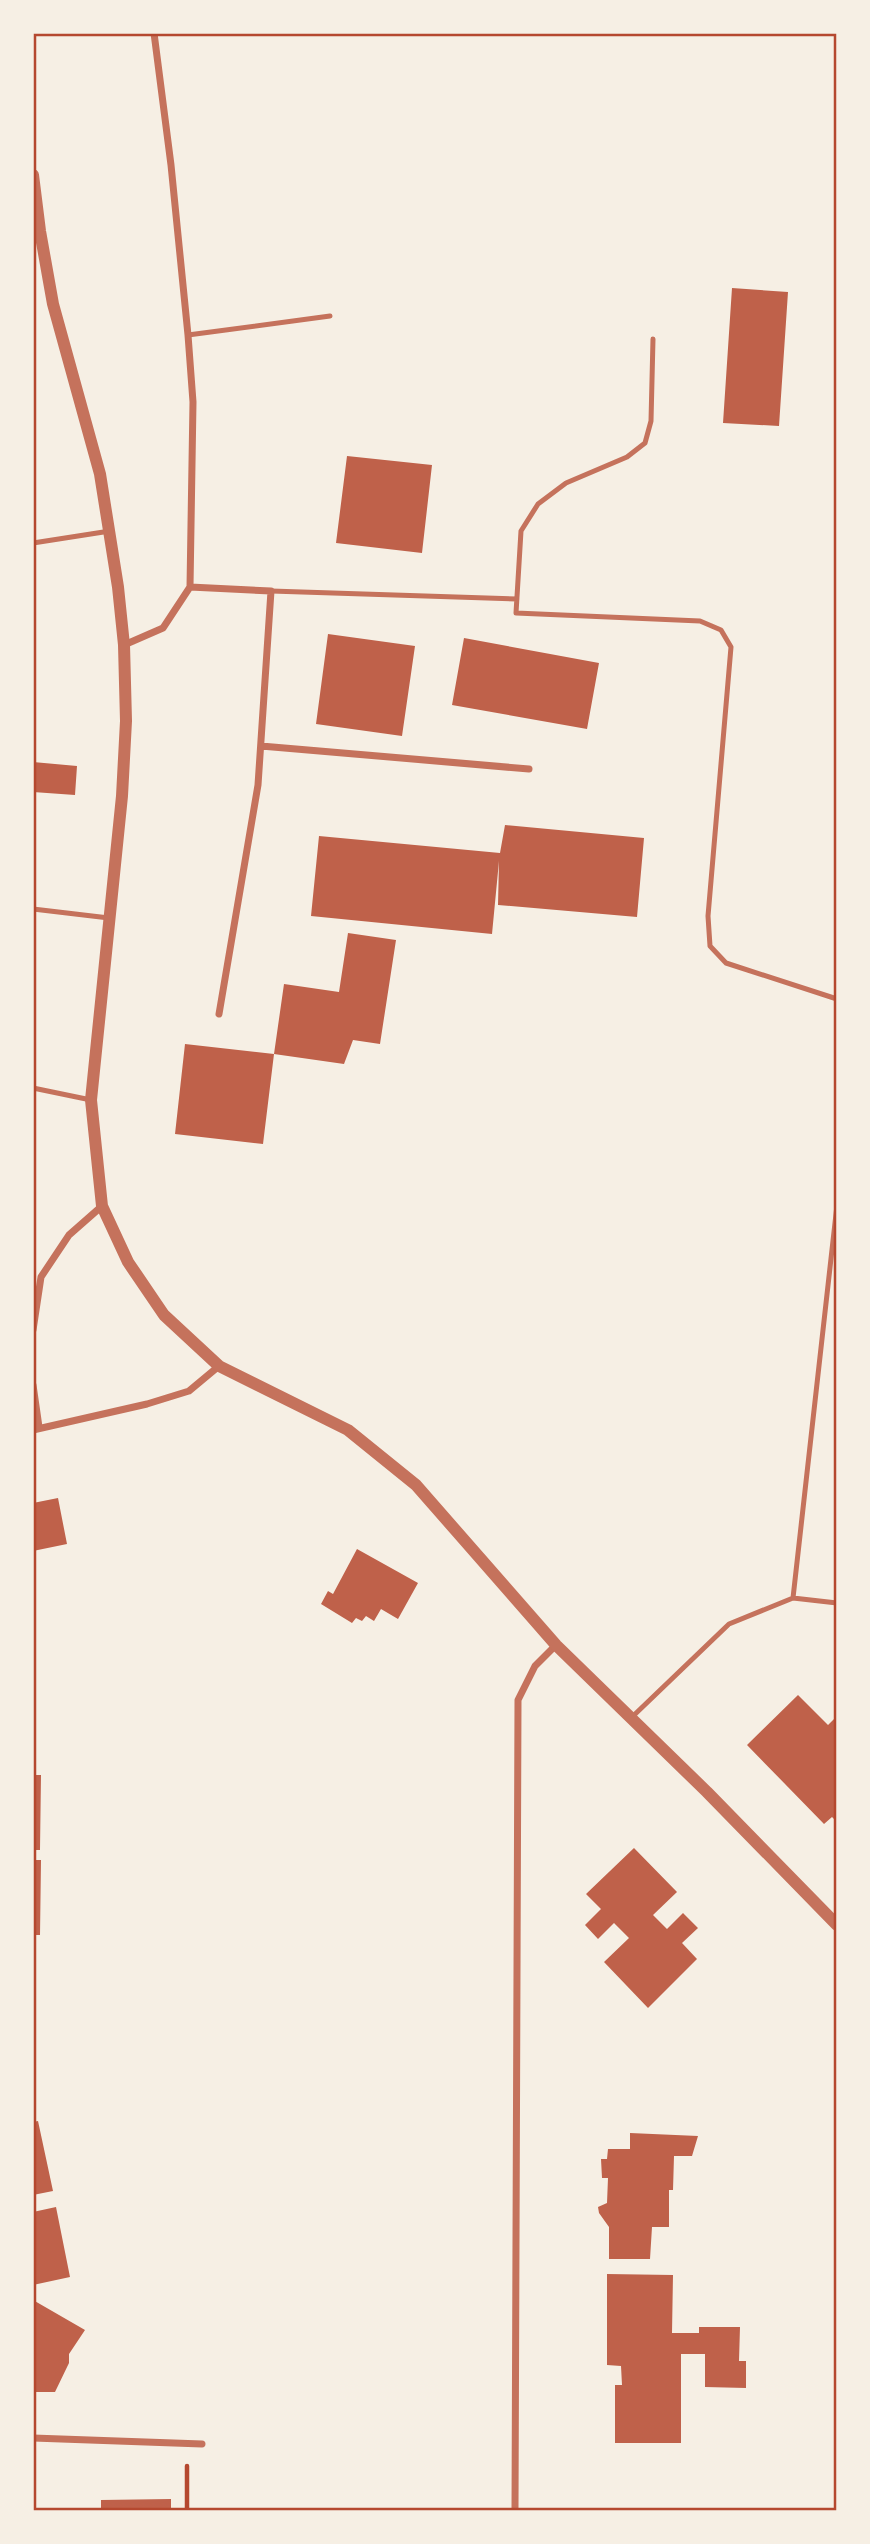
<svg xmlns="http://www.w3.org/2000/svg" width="870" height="2544" viewBox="0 0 870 2544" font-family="Barlow,sans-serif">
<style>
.building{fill:#bf614a}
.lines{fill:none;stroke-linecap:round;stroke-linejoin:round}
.path{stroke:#b5482f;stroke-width:4.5}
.service{stroke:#c5725c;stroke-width:5}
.minor{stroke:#c5725c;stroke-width:7}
.tertiary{stroke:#c5725c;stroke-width:12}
.neatline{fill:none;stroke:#b5482f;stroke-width:2.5}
</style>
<rect width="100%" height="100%" fill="#f6efe4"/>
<path class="building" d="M732 288 788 292 779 426 723 423Z
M347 456 432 465 422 553 336 543Z
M328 634 415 646 402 736 316 724Z
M464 638 599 663 587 729 452 705Z
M33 762 77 766 75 795 33 792Z
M505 825 644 838 637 917 498 905 499 861 492 934 311 916 319 836 500 853Z
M348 933 396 940 380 1044 353 1040 344 1064 274 1054 284 984 339 992Z
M185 1044 274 1054 263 1144 175 1134Z
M58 1498 67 1544 33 1551V1503Z
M357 1549 418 1583 398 1619 381 1609 374 1621 366 1616 362 1621 356 1618 352 1623 321 1604 328 1591 333 1594Z
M798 1695 828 1725 837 1716V1822L832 1817 824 1824 747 1745Z
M33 1775H41L40 1850H33Z
M634 1848 677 1892 653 1915 667 1929 683 1913 698 1928 682 1943 697 1959 648 2008 604 1962 629 1938 614 1923 598 1939 585 1925 601 1909 586 1894Z
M33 1860H41L40 1935H33Z
M38 2121 53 2191 33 2195V2122Z
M630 2133 698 2136 692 2156H674L673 2190H669V2227H652L650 2259H609V2227L599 2213 598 2207 607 2203 608 2178H602L601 2159H607L608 2149H630Z
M56 2207 70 2277 33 2285V2212Z
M607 2274 673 2275 672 2333H699V2327H740L739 2361H746V2388L705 2387V2354H681V2443H615V2385H622L621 2366 607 2365Z
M33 2300 85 2330 69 2354V2363L55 2392H36L33 2395Z
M171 2499V2511H101V2500Z"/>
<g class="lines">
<path class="path" d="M187 2466V2511"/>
<path class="service" d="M188 335 330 316
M653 339 651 421 645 443 627 457 566 483 538 504 521 531 516 613 700 621 721 630 731 647 708 916 710 946 726 963 837 999
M33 543 110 531
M271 591 517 599
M33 909 109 918
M33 1088 91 1100
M793 1598 837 1205
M631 1718 729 1624 793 1598 837 1603"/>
<path class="minor" d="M190 587 271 591 258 785 219 1014
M124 645 163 628 190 587 193 402 188 335 171 165 154 33
M261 746 529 769
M33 1330 41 1277 69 1235 102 1206
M33 1385 39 1427
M33 1430 147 1404 189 1391 219 1366
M33 2438 202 2444
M515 2511 518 1700 535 1666 556 1645"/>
<path class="tertiary" d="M33 175 40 231 53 304 100 474 118 587 124 645 126 721 122 796 91 1100 102 1206 128 1262 164 1315 219 1366 348 1430 416 1485 556 1645 707 1792 837 1925"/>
</g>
<rect width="870" height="2544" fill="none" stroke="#f6efe4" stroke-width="70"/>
<rect x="35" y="35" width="800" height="2474" class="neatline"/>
</svg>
